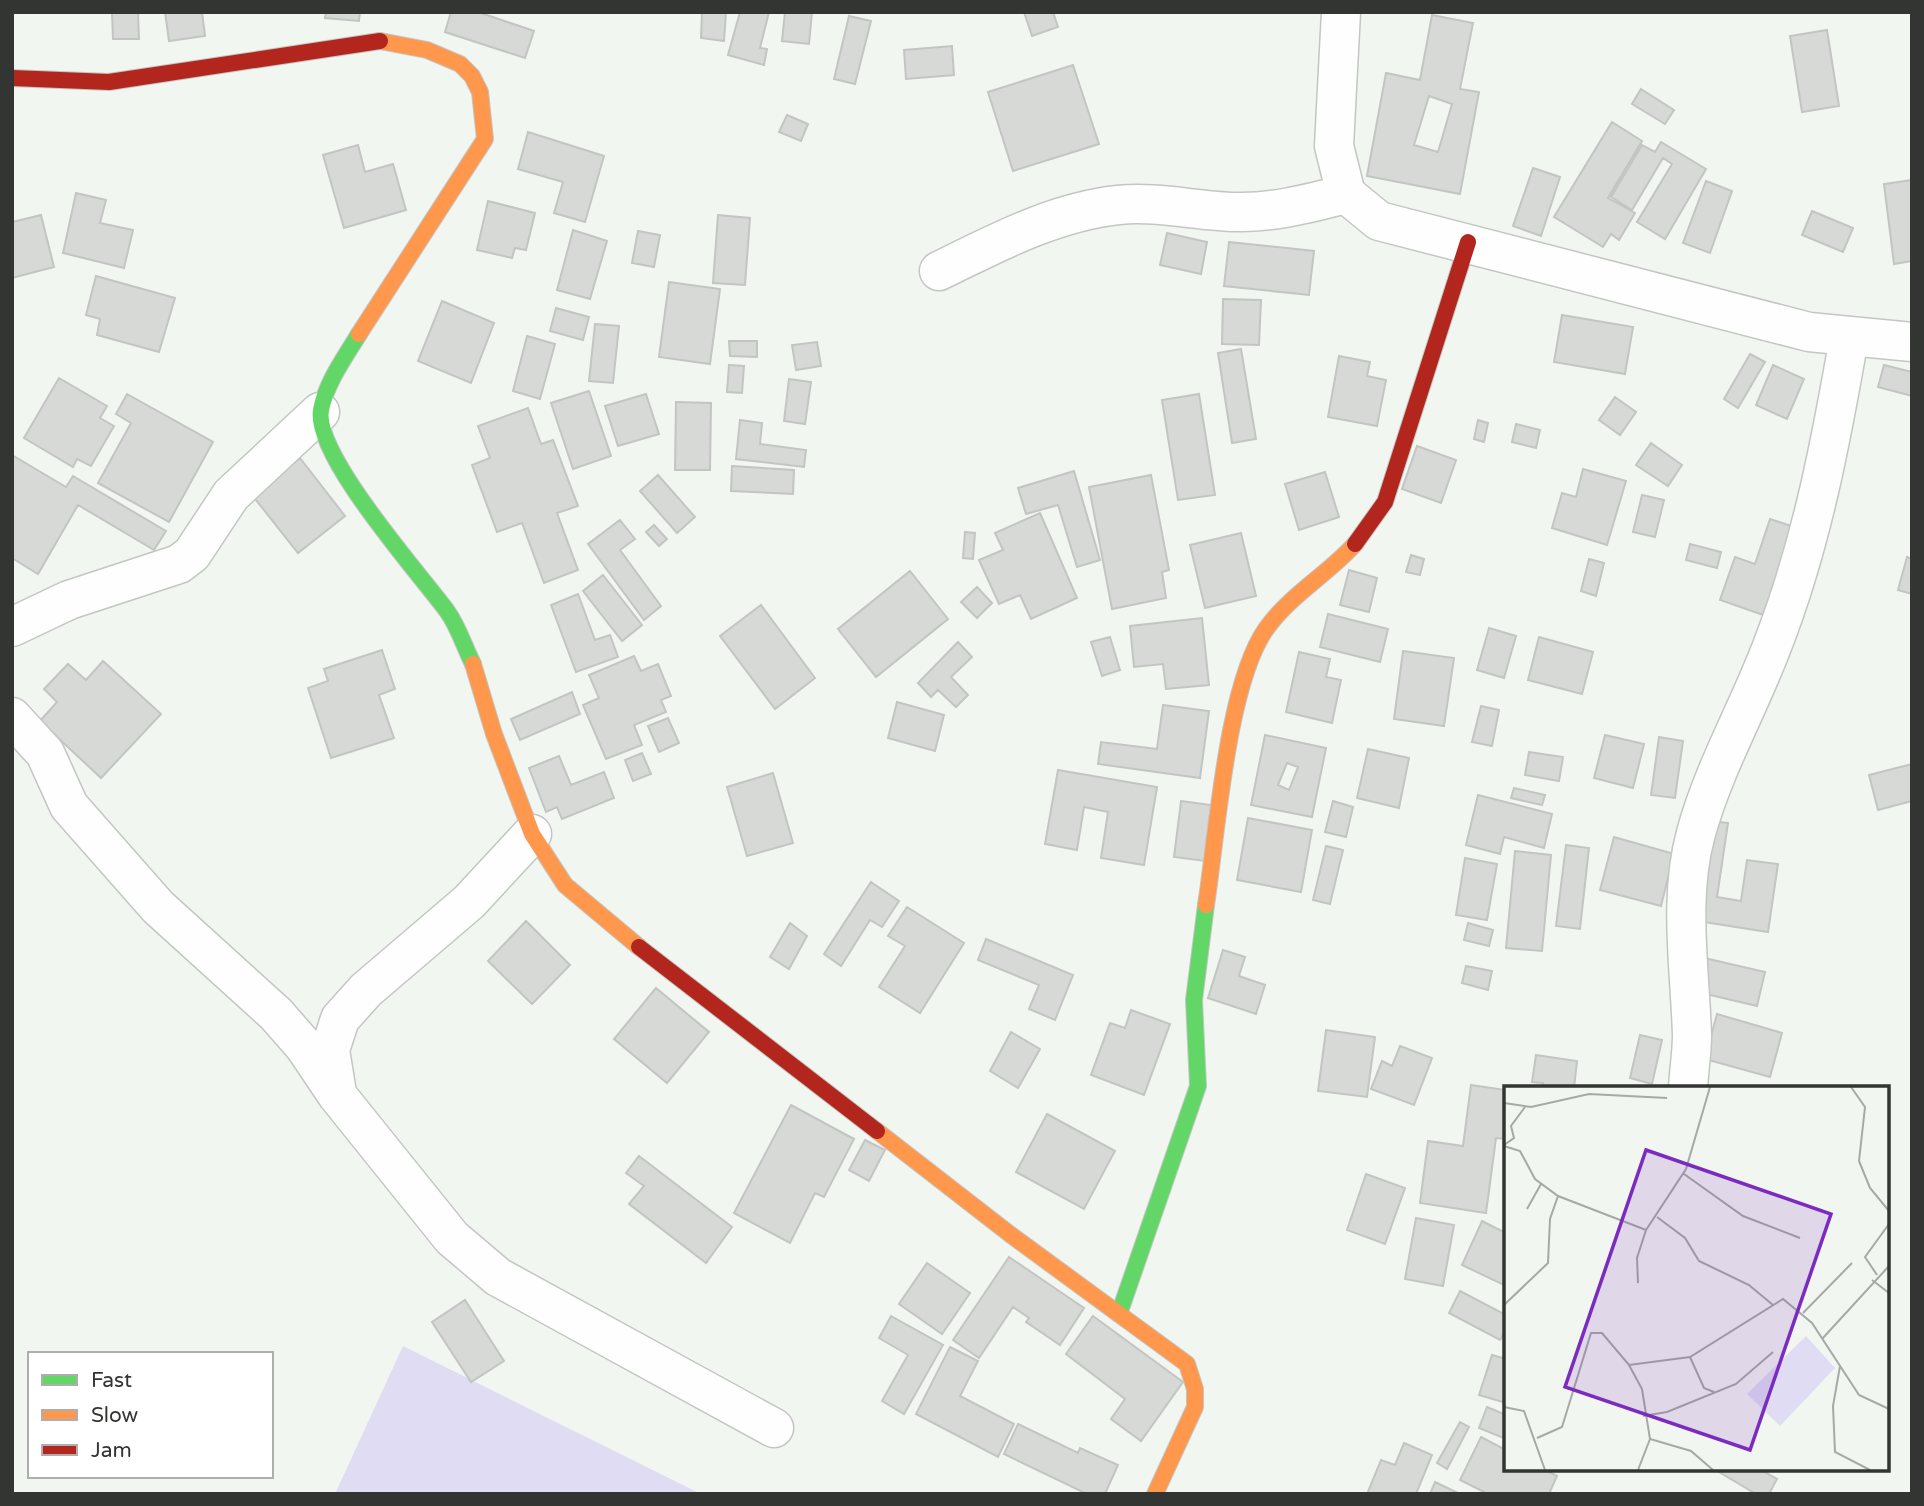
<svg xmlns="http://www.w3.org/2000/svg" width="1924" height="1506" viewBox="0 0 1924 1506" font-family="'Varela Round',sans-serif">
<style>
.green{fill:#dfdcf3}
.building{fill:#d6d9d6;stroke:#c2c5c2;stroke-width:2;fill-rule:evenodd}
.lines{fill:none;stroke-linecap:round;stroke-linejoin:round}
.street-casing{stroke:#c3c6c3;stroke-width:41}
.fast-casing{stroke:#c3c6c3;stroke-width:18}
.slow-casing{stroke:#c3c6c3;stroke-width:18}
.jam-casing{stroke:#c3c6c3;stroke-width:18}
.street{stroke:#fdfefd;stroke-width:38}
.fast{stroke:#63d668;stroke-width:16}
.slow{stroke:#ff974d;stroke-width:16}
.jam{stroke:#b3261e;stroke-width:16}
.inset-road{fill:none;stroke:#a6a9a5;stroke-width:2}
.view{fill:#7b2cbf;fill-opacity:0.15;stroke:#7b2cbf;stroke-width:3.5}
.inset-edge{fill:none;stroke:#333532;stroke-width:3.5}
</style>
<rect width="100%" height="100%" fill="#f2f6f1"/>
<path class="green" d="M403 1346 701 1494H335Z"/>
<path class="building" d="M112 12H138L139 39H113Z
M165 12H202L205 36 169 41Z
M326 12H360L359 21 325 18Z
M451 12H478L534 31 525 58 445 32Z
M702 12H726L724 41 701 38Z
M740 12H769L760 48 767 49 764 65 728 55Z
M785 12H812L809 44 782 41Z
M1024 12H1053L1058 27 1032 36Z
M1432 15 1473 23 1460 89 1479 92 1460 194 1367 176 1386 73 1420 80ZM1429 96 1452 104 1438 152 1414 145Z
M849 16 871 21 855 84 834 79Z
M1827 30 1839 106 1802 112 1790 36Z
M952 46 954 75 906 79 904 50Z
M1073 65 1099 144 1013 171 988 92Z
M1641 89 1674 110 1665 124 1632 104Z
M787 115 808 124 801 141 779 132Z
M1612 122 1642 141 1608 198 1635 213 1619 240 1611 234 1603 247 1554 217Z
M528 132 604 156 585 222 554 213 563 182 518 169Z
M1661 142 1706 169 1665 239 1637 222 1672 164 1663 158 1632 210 1611 197 1642 145 1655 152Z
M358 145 365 172 393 164 406 210 344 228 323 155Z
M1533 168 1560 177 1541 236 1513 226Z
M1912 180V261L1894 264 1884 184Z
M1706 181 1732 191 1710 253 1683 243Z
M76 193 106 200 100 223 133 230 124 268 63 253Z
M488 201 535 213 526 250 515 248 512 258 477 250Z
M1812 211 1853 228 1843 252 1802 235Z
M41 215 54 267 12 278V222Z
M718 215 750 218 745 285 713 283Z
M573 230 607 241 590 299 557 290Z
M638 231 660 235 654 267 632 263Z
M1167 233 1207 242 1201 274 1160 265Z
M1229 242 1314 251 1309 295 1224 286Z
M96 276 175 298 159 352 97 335 100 319 86 315Z
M669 282 720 289 710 364 659 357Z
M1223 299 1261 300 1259 345 1222 344Z
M442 301 494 323 471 383 418 361Z
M556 308 589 317 583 340 550 331Z
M1562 315 1633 327 1625 374 1554 362Z
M595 324 619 326 613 383 589 381Z
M527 336 555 344 540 399 513 391Z
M729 341H757V357L730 356Z
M817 342 821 366 796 370 792 345Z
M1241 349 1256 439 1232 443 1218 353Z
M1750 354 1765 362 1738 408 1724 399Z
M1339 356 1370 362 1367 376 1386 380 1377 426 1328 417Z
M729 365 744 366 742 393 727 392Z
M1773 365 1804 379 1787 419 1756 405Z
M1884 365 1912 372V396L1878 387Z
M59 378 107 406 100 418 114 426 91 466 77 459 73 467 24 438Z
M789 379 811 382 805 424 784 421Z
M589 391 611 456 573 469 551 403Z
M127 394 213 442 169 522 98 483 131 423 116 414Z
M646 394 659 434 618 446 605 406Z
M1199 394 1215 495 1178 500 1162 400Z
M1615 397 1636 412 1620 435 1599 420Z
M676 402 711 403 710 470H675Z
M528 408 541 444 553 440 578 506 557 513 578 570 544 583 522 523 497 532 472 465 490 458 478 426Z
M740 420 762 423 760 444 806 450 804 467 736 459Z
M1478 420 1488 423 1484 442 1474 439Z
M1516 424 1540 430 1536 448 1512 442Z
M1651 443 1682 465 1668 486 1636 465Z
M1417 446 1456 460 1441 503 1402 489Z
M12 455 66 487 73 476 166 531 154 550 78 505 38 574 12 558Z
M300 458 345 516 298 553 252 495Z
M732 466 794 470 793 494 731 491Z
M1583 469 1626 481 1607 545 1552 528 1562 493 1576 497Z
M1074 471 1100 560 1077 567 1058 505 1026 514 1018 488Z
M1325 472 1339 517 1299 530 1285 484Z
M658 475 695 517 677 533 640 491Z
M1151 475 1169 570 1162 572 1166 598 1112 609 1089 487Z
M1642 495 1664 500 1655 537 1633 532Z
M1040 513 1077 598 1031 619 1020 595 999 604 979 560 1003 550 995 533Z
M1770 519 1794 527 1763 615 1720 600 1735 557 1755 564Z
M620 520 635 539 620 550 661 606 644 620 588 544Z
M654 525 667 539 659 546 646 532Z
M965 532 975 533 973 559 963 558Z
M1241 533 1256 596 1205 608 1190 545Z
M1690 544 1721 552 1717 568 1686 560Z
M1411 555 1424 559 1420 575 1406 572Z
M1907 557 1912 559V594L1898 590Z
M1589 559 1604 563 1596 596 1581 591Z
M1349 570 1377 578 1369 612 1340 605Z
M910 571 948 619 876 677 838 629Z
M603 575 642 625 622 641 583 591Z
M977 587 992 603 977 618 961 602Z
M578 594 595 640 610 635 618 657 576 672 551 605Z
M761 605 815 678 775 709 720 636Z
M1328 614 1388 629 1380 662 1320 647Z
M1202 618 1209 685 1166 689 1163 664 1134 667 1130 626Z
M1489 628 1516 636 1504 678 1477 670Z
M1110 637 1120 670 1102 676 1091 642Z
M1539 637 1593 652 1582 694 1528 680Z
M958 642 972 657 951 677 968 695 956 707 938 690 931 697 918 683Z
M382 650 395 689 379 695 394 738 331 758 308 688 328 681 324 669Z
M1403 651 1454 658 1444 726 1394 719Z
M1299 652 1330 659 1326 677 1341 680 1332 723 1286 712Z
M634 656 641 671 658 664 671 696 661 700 666 712 634 725 642 745 606 759 583 705 599 698 589 675Z
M103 661 161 714 101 778 40 721 57 702 44 689 68 664 86 680Z
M572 692 580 714 520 740 511 719Z
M897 702 944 715 935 751 888 738Z
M1163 705 1209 711 1200 778 1098 764 1101 742 1157 749Z
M1481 706 1499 710 1492 746 1472 742Z
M668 718 679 743 659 752 648 726Z
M1265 735 1326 748 1312 817 1251 805ZM1287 763 1298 767 1289 790 1278 785Z
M1605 735 1644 744 1633 788 1594 778Z
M1659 737 1683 741 1675 798 1651 795Z
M1368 749 1409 758 1399 808 1357 798Z
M1529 752 1563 757 1559 781 1525 775Z
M642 753 651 774 633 781 625 760Z
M559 756 571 785 604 772 614 798 562 819 557 807 546 812 529 768Z
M1912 764V801L1878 810 1869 775Z
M1058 770 1157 787 1144 865 1101 858 1108 812 1084 807 1077 850 1045 844Z
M773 773 793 843 747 856 727 787Z
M1514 788 1545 795 1542 805 1511 798Z
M1478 795 1552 814 1544 848 1504 837 1500 854 1466 845Z
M1181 801 1211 805 1205 861 1174 857Z
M1333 801 1353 807 1346 837 1325 832Z
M1248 818 1312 830 1301 892 1237 880Z
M1698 819 1728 823 1717 897 1741 901 1747 860 1778 864 1768 932 1684 919Z
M1614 837 1674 854 1661 906 1600 890Z
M1566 845 1589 848 1580 929 1556 926Z
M1326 846 1343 850 1330 904 1313 900Z
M1515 851 1551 855 1542 951 1506 948Z
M1465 858 1497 864 1487 920 1456 915Z
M871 882 899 901 882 927 870 920 841 966 824 954Z
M907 907 964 943 920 1013 879 987 905 946 888 936Z
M526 921 570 965 532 1004 488 961Z
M790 923 807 936 789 969 770 957Z
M1468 923 1493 930 1489 946 1464 940Z
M986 939 1073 975 1055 1020 1029 1009 1039 985 978 960Z
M1223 950 1245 957 1239 976 1265 985 1256 1014 1208 998Z
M1700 957 1765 972 1757 1006 1693 991Z
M1466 966 1492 971 1488 990 1462 983Z
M656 988 709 1032 667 1083 614 1039Z
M1131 1010 1170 1024 1144 1095 1091 1075 1110 1023 1125 1028Z
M1717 1014 1782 1033 1770 1077 1705 1059Z
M1326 1030 1375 1037 1367 1097 1318 1091Z
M1011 1032 1040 1049 1018 1088 990 1071Z
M1640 1035 1662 1040 1652 1084 1630 1078Z
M1400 1046 1432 1058 1414 1105 1371 1089 1382 1061 1392 1066Z
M1536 1055 1577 1061 1574 1088H1542L1543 1083 1532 1082Z
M1471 1085 1506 1090V1139L1496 1138 1486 1213 1420 1203 1428 1141 1463 1146Z
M791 1105 854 1139 824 1197 815 1193 790 1243 734 1213Z
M1047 1114 1115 1151 1084 1209 1016 1172Z
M865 1140 885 1150 869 1181 849 1170Z
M639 1156 732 1227 706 1263 629 1204 644 1186 626 1173Z
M1366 1174 1405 1188 1385 1244 1347 1230Z
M1416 1218 1454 1225 1443 1286 1405 1279Z
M1482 1221 1506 1233V1286L1462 1265Z
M1009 1257 1084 1308 1060 1345 1026 1322 1029 1318 1013 1307 979 1358 953 1340Z
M927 1263 970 1293 942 1334 899 1304Z
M1460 1291 1506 1315V1330L1500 1340 1449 1313Z
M465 1300 504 1361 471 1382 432 1322Z
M891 1316 943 1345 904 1414 882 1401 908 1355 879 1338Z
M1093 1316 1183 1382 1141 1441 1111 1419 1125 1399 1066 1354Z
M950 1347 978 1361 960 1396 1014 1424 998 1457 916 1414Z
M1492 1355 1506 1359V1403L1479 1395Z
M1487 1407 1506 1415V1439L1479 1428Z
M1460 1422 1469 1427 1447 1469 1437 1463Z
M1018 1424 1078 1453 1080 1448 1118 1465 1105 1494H1087L1004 1454Z
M1481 1437 1506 1450V1469H1544L1557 1476 1549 1494H1488L1460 1480Z
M1404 1443 1432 1455 1416 1494H1367L1381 1460 1395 1465Z
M1714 1469H1759L1777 1479 1769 1494H1756Z
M1435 1482 1460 1494H1430Z"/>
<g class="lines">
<g class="street-casing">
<path id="street" d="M1341 12 1334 146 1346 194 1379 221 1809 332 1912 342
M939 271C996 243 1054 212 1118 205 1158 201 1196 211 1236 212 1274 213 1310 203 1346 194
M12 627 69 600 179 564 192 554 231 495 320 412
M12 717 45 753 69 806 158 907 276 1014 304 1046 337 1095 452 1238 498 1277 774 1428
M1688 1088C1689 1070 1692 1052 1692 1035 1690 969 1678 898 1696 833 1714 767 1750 706 1774 641 1812 542 1831 441 1849 338
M337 1093 330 1050 340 1019 366 990 469 902 532 834"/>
</g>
<g class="fast-casing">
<path id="fast" d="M359 334C345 357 326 383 321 410 313 454 419 573 447 611 458 626 464 646 473 664
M1119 1314 1198 1086 1194 1000 1206 905"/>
</g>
<g class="slow-casing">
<path id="slow" d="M359 334 485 139 480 92 472 76 460 64 427 50 380 41
M473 664 494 734 532 834 565 885 639 947
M1206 905C1217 834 1227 684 1266 629 1290 595 1328 574 1355 544
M877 1131 1011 1235 1187 1364 1195 1389V1407L1155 1494"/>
</g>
<g class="jam-casing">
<path id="jam" d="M12 78 109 82 380 41
M1355 544 1385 502 1468 242
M639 947 877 1131"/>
</g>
<use href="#street" class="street"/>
<use href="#fast" class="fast"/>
<use href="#slow" class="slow"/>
<use href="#jam" class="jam"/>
</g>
<g transform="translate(1504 1086)">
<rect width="385" height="385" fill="#f2f6f1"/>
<path d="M302 250 331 282 276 340 243 308Z" fill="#dfdcf3"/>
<path class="inset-road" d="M347 1 361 21 355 75 366 102 385 125M0 17 27 21 85 8 163 12M0 59 10 52 7 40 21 21M0 60 16 65 31 93 54 110 142 144 182 83 206 1M180 88 239 130 296 152M23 123 37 98M153 131 181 152 195 175 245 199 269 219M373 189 361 171 385 138M368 194 385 207M134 197 133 172 142 144M0 219 44 177 46 133 54 110M299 227 348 177M318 253 385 180M186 271 200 302 210 306M125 279 138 303 146 353 187 365 209 384M336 280 329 320 331 366 366 384M0 321 20 325 41 384M139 330 163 326 232 298 269 266M33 352 58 341 87 247H98L125 279 186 271 279 213 308 237 355 309 385 323M134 384 146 353"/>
<path class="view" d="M142 64 327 128 246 364 61 301Z"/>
<rect width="385" height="385" class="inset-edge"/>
</g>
<rect width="1924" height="1506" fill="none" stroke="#333532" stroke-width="28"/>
<rect x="28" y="1352" width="245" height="126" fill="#ffffff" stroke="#adaead" stroke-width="2"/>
<rect x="42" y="1375" width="35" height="10" fill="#63d668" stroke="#adaead" stroke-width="2"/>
<text x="91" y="1387" font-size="21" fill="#333532">Fast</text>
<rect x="42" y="1410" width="35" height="10" fill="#ff974d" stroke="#adaead" stroke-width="2"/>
<text x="91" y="1422" font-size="21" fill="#333532">Slow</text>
<rect x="42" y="1445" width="35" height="10" fill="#b3261e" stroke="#adaead" stroke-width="2"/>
<text x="91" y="1457" font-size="21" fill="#333532">Jam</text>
</svg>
